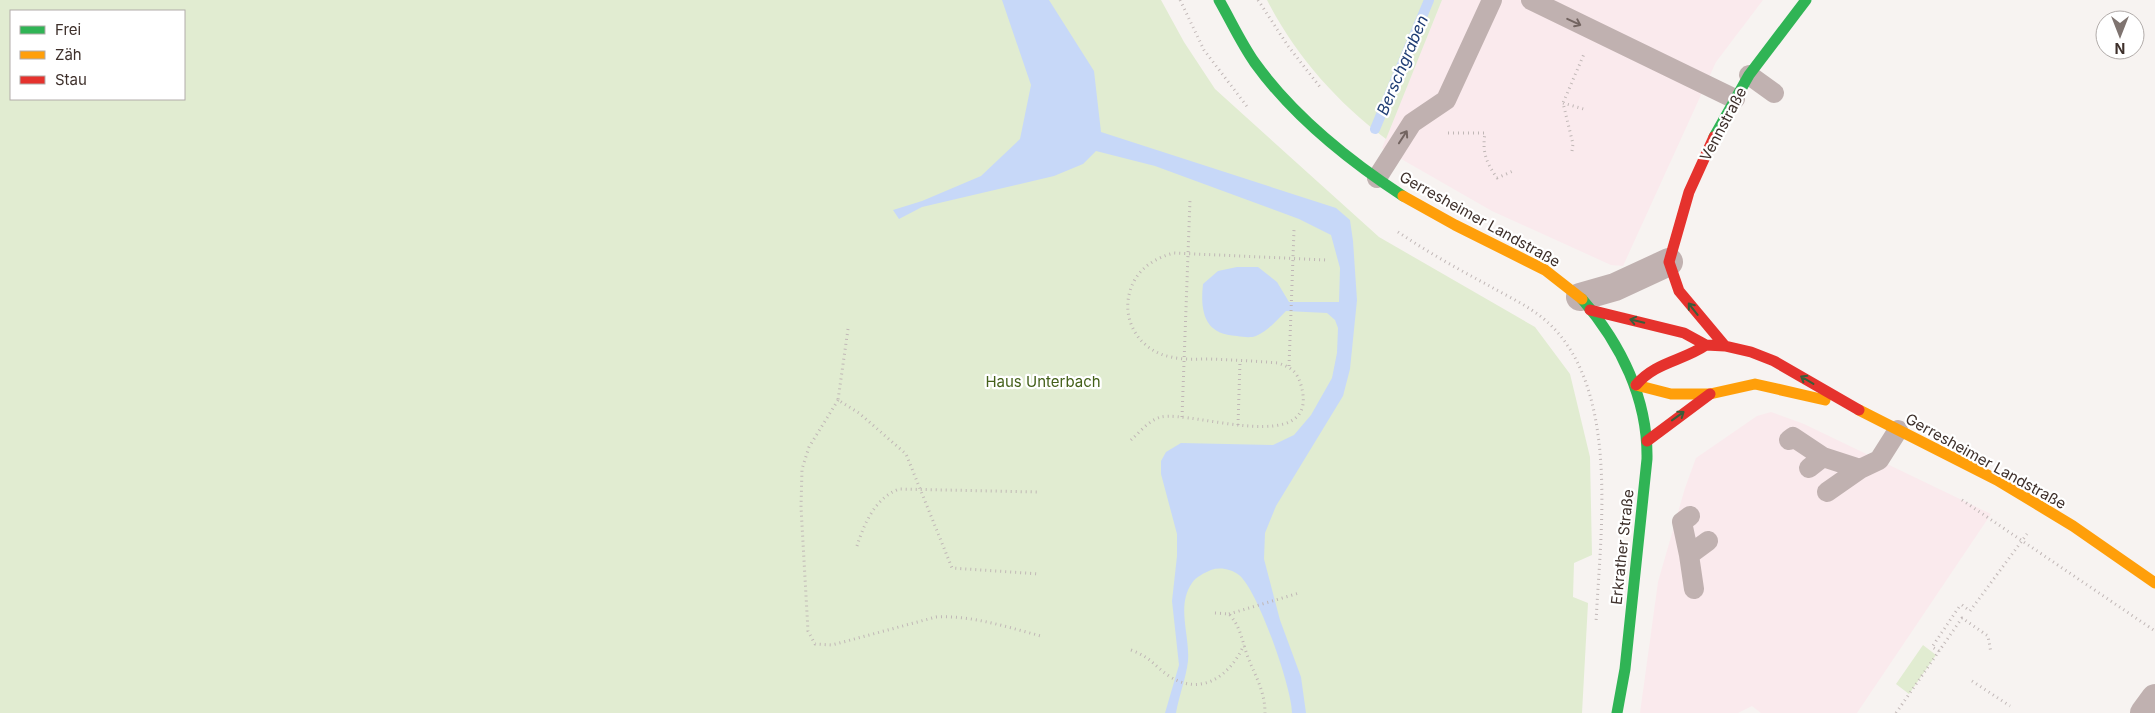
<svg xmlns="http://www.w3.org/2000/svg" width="2155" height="713" viewBox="0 0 2155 713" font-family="Inter,sans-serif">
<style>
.commercial{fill:#faeaed}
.green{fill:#e1ecd1;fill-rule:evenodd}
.water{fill:#c7d8f8}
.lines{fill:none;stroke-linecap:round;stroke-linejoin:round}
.stream{stroke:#c7d8f8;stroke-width:10}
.path{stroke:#c0b7b6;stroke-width:3;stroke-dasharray:1 4;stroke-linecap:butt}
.lane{stroke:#c0b1b0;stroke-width:20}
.street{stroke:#c0b1b0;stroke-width:28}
.fast{stroke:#30b455;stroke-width:11}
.slow{stroke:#ff9f0a;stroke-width:11}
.jam{stroke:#e5322d;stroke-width:11}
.oneway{stroke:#726460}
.oneway2{stroke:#395e3a}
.labels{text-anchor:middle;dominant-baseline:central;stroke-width:4.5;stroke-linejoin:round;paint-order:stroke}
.street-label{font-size:15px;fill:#3e302b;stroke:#fff}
.park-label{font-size:15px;fill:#44601a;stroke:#fff}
.water-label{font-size:16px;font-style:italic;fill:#1f3d74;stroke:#fff}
</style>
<rect width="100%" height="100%" fill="#f7f3f1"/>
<path class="commercial" d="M1442 0H1763L1716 62 1623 266 1611 265 1492 211 1382 148Z
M1771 412 1804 424 1991 514 1857 713H1761L1752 706 1738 713H1640L1658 582 1685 488 1696 458 1757 416Z"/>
<path class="green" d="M0 0H1161L1184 42 1215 89 1379 237 1535 327 1570 374 1590 457 1592 555 1574 563 1573 597 1588 603 1582 713H0ZM11 11H184V99H11Z
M1267 0H1442L1386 139C1336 101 1296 56 1267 0Z
M1923 645 1936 655 1909 694 1896 684Z"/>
<path class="water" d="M1002 0H1049L1094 71 1101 132 1336 208 1350 220 1353 241 1357 300 1350 369 1343 396 1276 506 1265 533 1264 559 1280 620 1301 677 1306 713H1292C1292 689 1258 590 1239 575 1231 569 1220 567 1211 570 1204 573 1196 577 1192 583 1176 606 1190 635 1188 661 1186 678 1179 696 1176 713H1165L1179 665 1172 601 1177 556V534L1161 474V461L1166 452 1181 443 1273 445 1294 435 1311 415 1332 378 1337 353 1338 328 1335 320 1327 313 1286 311C1277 320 1268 331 1256 336 1251 338 1243 337 1237 336 1204 335 1200 311 1203 284L1218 271 1237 267H1258L1277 282 1289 302H1339L1340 268 1331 235 1299 219 1155 166 1096 151 1083 164 1054 176 922 207 899 219 893 210 922 201 981 176 1020 139 1031 85Z"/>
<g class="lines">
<path class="stream" d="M1375 129 1429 0"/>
<path class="path" d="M1180 0 1204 50 1249 109
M1258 0 1288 46 1320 87
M1563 103 1587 110
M1448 133H1485C1482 152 1486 162 1497 178L1513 171
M1572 151 1573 144 1563 103 1584 54
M1398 232C1426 251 1456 268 1486 284 1505 295 1527 305 1544 319 1622 385 1600 533 1596 623
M848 329 838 400 859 413 906 454 952 568 1040 574
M1289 366 1294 230
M838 400 809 447 802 469 801 507 808 631 815 644 832 645 936 617C971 615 1007 627 1041 636
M1182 417 1190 200
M1238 425 1240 361
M1131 440C1140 432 1149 420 1161 417 1193 410 1322 459 1301 385 1297 371 1290 367 1278 363 1255 361 1232 360 1209 359 1196 359 1183 360 1171 357 1140 351 1121 321 1130 291 1136 270 1154 258 1174 253L1327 260
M1962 500 2155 631
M857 546C864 524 875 498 899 489L1038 492
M1215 613 1229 614C1238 624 1240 632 1244 645 1250 669 1265 686 1265 713
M1229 614 1299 593
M1131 650C1152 658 1153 665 1169 676 1201 697 1230 676 1244 645
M1939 651 1932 647 1959 607 1962 605 1970 611 2027 534
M1972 681 2010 706
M1896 713 1962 618 1988 636 1991 653"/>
<path class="lane" d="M1531 0 1735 99
M1749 75 1774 93
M1377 178 1412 123 1446 100 1492 0
M1789 440 1793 437 1823 457
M1809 468 1823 457 1860 469
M1827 492 1860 469 1879 460 1898 430
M1689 555 1682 522 1690 516
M1694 589 1689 555 1708 541"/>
<path class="street" d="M1580 297 1615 287 1669 262
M2144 713 2155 698"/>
<path class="fast" d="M1219 0C1231 21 1241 43 1255 63 1294 117 1348 160 1403 196
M1714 137 1749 75 1806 0
M1582 299C1621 344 1648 399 1647 459L1625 669 1617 713"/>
<path class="slow" d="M1403 196 1455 225 1545 270 1582 299
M1636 385 1671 394H1710L1755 384 1825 400
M1859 410 1997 480 2073 526 2155 583"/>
<path class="jam" d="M1714 137 1689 192 1669 262 1679 291 1725 346
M1590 310 1684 333 1706 345 1725 346 1751 352 1774 361 1859 410
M1636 385C1655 362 1683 361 1706 345
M1647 441 1710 394"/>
</g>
<defs><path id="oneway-shaft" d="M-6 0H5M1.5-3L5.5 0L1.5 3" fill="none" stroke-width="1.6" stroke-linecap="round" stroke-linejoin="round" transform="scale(1.25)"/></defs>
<g class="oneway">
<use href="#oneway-shaft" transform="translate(1574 22) rotate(25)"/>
<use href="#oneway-shaft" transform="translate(1403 137) rotate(-57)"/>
</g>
<g class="oneway2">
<use href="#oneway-shaft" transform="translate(1693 309) rotate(-128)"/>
<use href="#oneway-shaft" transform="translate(1637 321) rotate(-166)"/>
<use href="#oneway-shaft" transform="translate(1807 380) rotate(-149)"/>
<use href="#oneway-shaft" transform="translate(1678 416) rotate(-36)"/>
</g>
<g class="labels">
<g class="street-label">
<text transform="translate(1723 124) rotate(-62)">Vennstraße</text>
<text transform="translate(1480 219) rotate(29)">Gerresheimer Landstraße</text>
<text transform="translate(1986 461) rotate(29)">Gerresheimer Landstraße</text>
<text transform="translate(1622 547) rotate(-84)">Erkrather Straße</text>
</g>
<g class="park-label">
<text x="1043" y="381">Haus Unterbach</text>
</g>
<g class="water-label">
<text transform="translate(1402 65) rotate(-67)">Berschgraben</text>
</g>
</g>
<rect x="10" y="10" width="175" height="90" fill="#ffffff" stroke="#b2acaa"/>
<rect x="20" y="26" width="25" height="8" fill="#30b455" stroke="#b2acaa"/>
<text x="55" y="35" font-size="15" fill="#3e302b">Frei</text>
<rect x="20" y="51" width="25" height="8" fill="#ff9f0a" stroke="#b2acaa"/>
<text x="55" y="60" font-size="15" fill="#3e302b">Zäh</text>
<rect x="20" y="76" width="25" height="8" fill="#e5322d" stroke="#b2acaa"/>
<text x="55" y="85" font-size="15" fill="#3e302b">Stau</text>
<g transform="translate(2120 35) rotate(180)"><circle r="24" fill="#ffffff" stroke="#b2acaa"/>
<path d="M0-4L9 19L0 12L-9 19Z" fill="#7f7470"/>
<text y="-8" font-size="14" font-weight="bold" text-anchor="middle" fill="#3e302b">N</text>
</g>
</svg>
